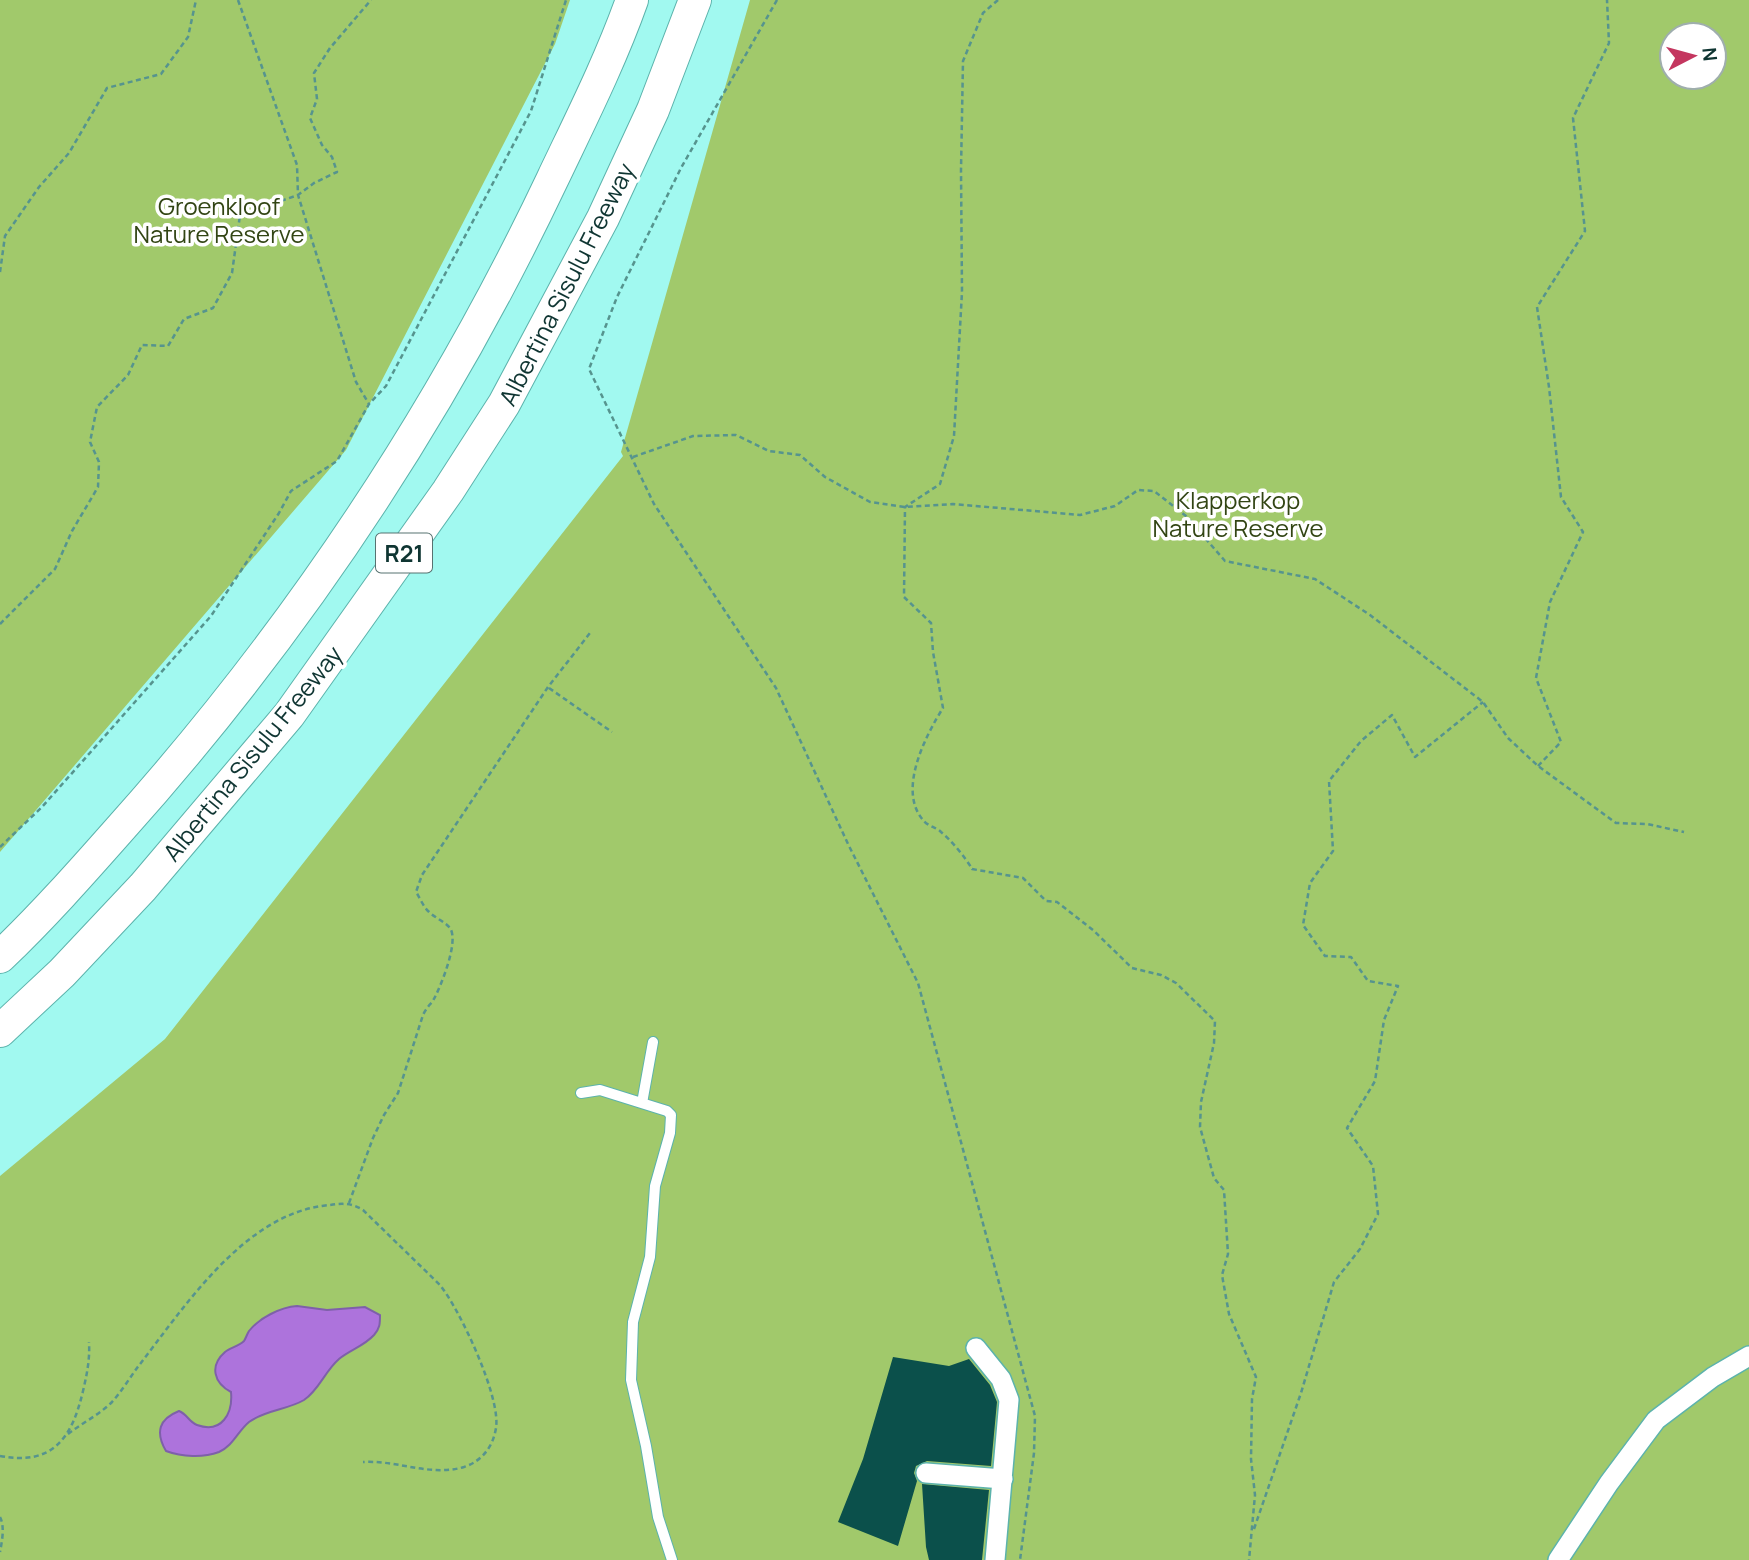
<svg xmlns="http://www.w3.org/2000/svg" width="1749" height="1560" viewBox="0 0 1749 1560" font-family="Manrope,sans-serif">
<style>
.green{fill:#a1c96b;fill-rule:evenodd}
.water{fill:#ad73dc;stroke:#7e60a9;stroke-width:2}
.building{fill:#0b504b}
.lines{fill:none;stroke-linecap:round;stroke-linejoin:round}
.service-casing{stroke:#5cb3ac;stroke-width:12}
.minor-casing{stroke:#5cb3ac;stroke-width:22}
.trunk-casing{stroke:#5cb3ac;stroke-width:34}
.path{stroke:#56948e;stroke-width:2.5;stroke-dasharray:5 3.5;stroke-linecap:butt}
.service{stroke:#fff;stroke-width:10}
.minor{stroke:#fff;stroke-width:19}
.trunk{stroke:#fff;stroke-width:32}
.labels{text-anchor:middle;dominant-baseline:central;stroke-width:7;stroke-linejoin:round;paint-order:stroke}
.shield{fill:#fff;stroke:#577270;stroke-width:2}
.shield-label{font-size:23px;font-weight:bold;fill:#0f3532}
.park-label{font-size:24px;fill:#324514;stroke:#fff}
.street-label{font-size:24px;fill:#0f3532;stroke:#fff}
</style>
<rect width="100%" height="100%" fill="#a1f9f0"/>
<path class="green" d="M0 0H570L555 44 346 450 0 852Z
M750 0H1749V1560H0V1176L165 1039 623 456 621 452ZM1672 35H1714V77H1672Z"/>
<path class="water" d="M297 1306 327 1310 365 1307 380 1315C380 1324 380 1328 374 1335 364 1346 350 1350 339 1359 325 1371 319 1390 304 1400 287 1410 265 1410 249 1422 238 1431 233 1446 219 1452 203 1458 182 1457 166 1451 155 1432 159 1419 179 1411 187 1414 189 1422 197 1425 222 1434 233 1413 231 1392 214 1383 209 1366 225 1352 230 1348 239 1346 244 1341 246 1338 247 1334 249 1331 259 1318 281 1307 297 1306Z"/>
<path class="building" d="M893 1357 949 1366 969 1359 990 1385 997 1402 991 1466 927 1461 916 1466 914 1473 917 1481 898 1546 838 1522 863 1459Z
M922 1484 989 1490 982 1560H929L926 1547Z"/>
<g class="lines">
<g class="service-casing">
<path id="service" d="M581 1093 600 1090 667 1111 671 1115 670 1133 655 1186 650 1257 633 1322 631 1380 646 1446 658 1517 672 1560
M642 1103 653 1042"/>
</g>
<g class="minor-casing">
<path id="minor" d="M976 1348 1001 1379 1009 1400 995 1560
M926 1473 1003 1479
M1558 1560 1609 1483 1656 1420 1713 1377 1749 1356"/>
</g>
<g class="trunk-casing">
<path id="trunk" d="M0 957C42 917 81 873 119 830 293 636 440 416 552 180 580 121 610 62 632 0
M0 1031 62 973 143 887 289 715 448 491 504 404 603 218 653 110 695 0"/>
</g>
<path class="path" d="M238 0 297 165 298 195 356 382 369 404
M777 0 681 168 617 297 589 369 654 504 776 688 848 844 918 983 1035 1416 1034 1453 1020 1560
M998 0 983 13 963 61 961 170 962 292 954 436 940 484 905 507 904 597 931 623 933 652 943 708C926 735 897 790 923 820 927 826 936 827 941 832 951 840 966 858 972 869L1023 878 1046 901 1057 902 1093 930 1132 968 1161 975 1176 983 1215 1021 1214 1043 1201 1102 1200 1127 1214 1178 1224 1190 1228 1254 1222 1275 1229 1314 1256 1377 1252 1399 1251 1459 1255 1495 1249 1560
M0 272 5 236 39 187 69 153 107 88 161 74 188 37 196 0
M633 457 693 436 736 435 769 451 800 455 825 477 870 502 905 507 953 504 1080 515 1115 506 1138 490 1154 491 1186 516 1225 561 1315 579 1370 615 1483 702 1508 738 1538 766 1616 823 1647 824 1684 832
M0 624 55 569 72 531 98 487 99 462 90 442 97 407 128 375 142 345 168 346 184 319 213 308 232 273 240 215 298 195 314 183 337 172 332 157 322 145 310 118 317 99 314 73 330 48 371 0
M549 688 612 732
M1538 766 1561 742 1536 678 1550 602 1583 532 1561 497 1549 387 1537 307 1585 231 1573 118 1609 43 1607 0
M0 847 42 807 211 616 279 513 291 491 337 461 369 404 386 386 531 111 566 0
M349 1203 373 1138 384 1115 398 1093 423 1015C426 1008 432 1003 435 997 442 983 459 941 450 928 444 921 435 918 428 911 423 906 420 898 416 892L422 875 548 687 590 633
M68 1434C82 1423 99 1415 112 1402 121 1392 129 1379 137 1368 183 1309 242 1217 322 1206 338 1204 349 1201 363 1210L440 1285C460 1310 501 1397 496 1428 493 1447 482 1461 464 1467 430 1477 398 1460 363 1462
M0 1456C53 1466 72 1438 83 1391 87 1374 90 1359 89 1342
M0 1517C5 1527 2 1541 0 1552
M1254 1529 1301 1393 1334 1282 1360 1249 1378 1214 1373 1166 1347 1128 1375 1081 1384 1020 1398 986 1368 981 1351 957 1325 956 1303 925 1310 883 1333 851 1329 781 1361 741 1392 715 1415 757 1483 702"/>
<use href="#service" class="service"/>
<use href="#minor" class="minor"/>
<use href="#trunk" class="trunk"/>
</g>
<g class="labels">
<rect class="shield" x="376" y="533.5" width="56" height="39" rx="5"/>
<g class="shield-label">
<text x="404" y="553">R21</text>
</g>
<g class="park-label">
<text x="219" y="205">Groenkloof<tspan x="219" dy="28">Nature Reserve</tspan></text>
<text x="1238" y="499">Klapperkop<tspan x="1238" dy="28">Nature Reserve</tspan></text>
</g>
<g class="street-label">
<text transform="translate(566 284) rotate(-63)">Albertina Sisulu Freeway</text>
<text transform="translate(252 753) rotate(-51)">Albertina Sisulu Freeway</text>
</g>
</g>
<g transform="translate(1693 56) rotate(84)"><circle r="33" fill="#ffffff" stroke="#9faead" stroke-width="2"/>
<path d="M0-5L12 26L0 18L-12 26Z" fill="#c4365f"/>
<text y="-10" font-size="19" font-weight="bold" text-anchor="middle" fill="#0f3532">N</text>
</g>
</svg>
